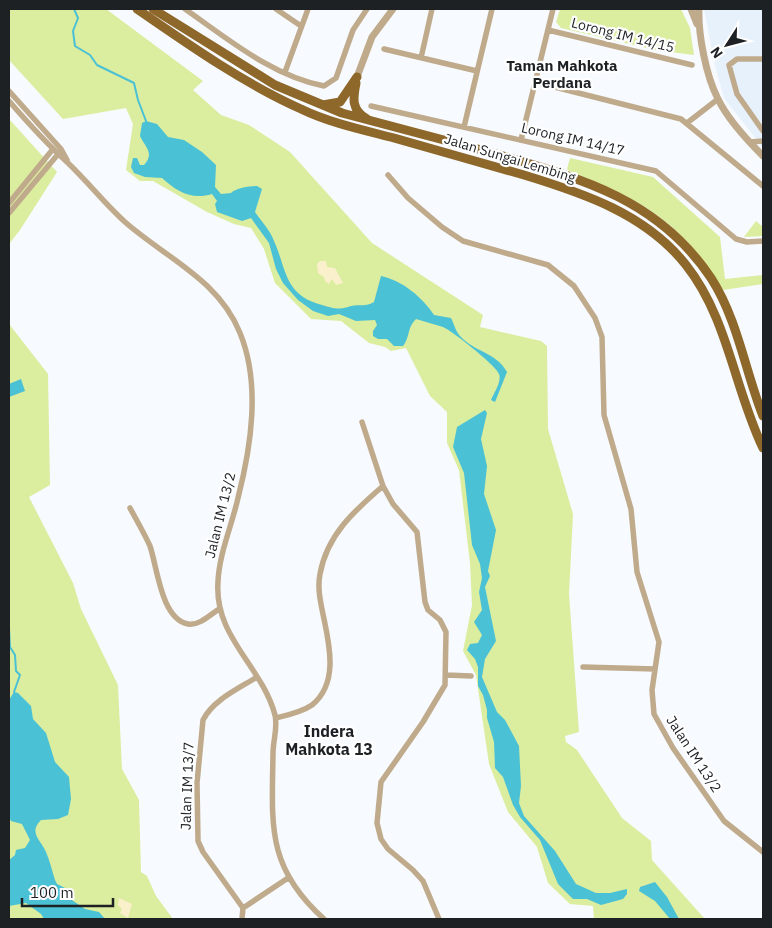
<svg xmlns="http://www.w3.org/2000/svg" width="772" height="928" viewBox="0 0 772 928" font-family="'IBM Plex Sans',sans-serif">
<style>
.built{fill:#e6f1fc}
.green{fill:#dbed9f}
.sand{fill:#faf0cb}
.water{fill:#4ac1d5}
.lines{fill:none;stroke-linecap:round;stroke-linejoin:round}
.stream{stroke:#4ac1d5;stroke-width:2}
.minor{stroke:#c0aa8c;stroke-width:5.5}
.tertiary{stroke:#c0aa8c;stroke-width:7}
.primary{stroke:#8e672a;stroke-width:9}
.labels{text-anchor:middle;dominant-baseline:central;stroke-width:4.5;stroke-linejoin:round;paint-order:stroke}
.street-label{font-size:14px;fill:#1e2124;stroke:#fff}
.neighbourhood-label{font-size:15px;font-weight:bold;fill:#1e2124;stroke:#fff}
.quarter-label{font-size:16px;font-weight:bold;fill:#1e2124;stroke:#fff}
</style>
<rect width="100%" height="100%" fill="#f7fafe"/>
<path class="built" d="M704 9H763V148L724 98 715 66Z"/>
<path class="green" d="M9 9H106L203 81 193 90 221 115 249 125 290 152 372 243 483 315 480 327 541 341 547 346 548 429 573 514 569 594 579 732 565 736 566 742 577 750 622 818 651 841 652 860 705 919H594L593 906 570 904 548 883 537 847 508 812 489 764 476 675 463 651 472 605 470 563 459 470 447 443V412L430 396 406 348 391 351 385 347 369 343 341 321 311 319 275 283 264 249 251 228 234 224 207 212 153 181H140L126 170 133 124 126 108 63 119 9 60Z
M560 9H681L690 28 694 55 655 50 561 28 556 22Z
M9 119 57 172 20 230 9 244Z
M570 158 653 177 720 237 725 279 763 275V284L723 290C683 223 640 198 569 171L567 169Z
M756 221 763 227V236L744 237Z
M9 324 48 374 50 485 29 497 73 583 81 609 118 685 122 769 139 800 141 872 147 876 156 896 173 919H9Z"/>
<path class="sand" d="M320 261H326L327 267 335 268 343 283 336 285 332 279 329 284 325 281 324 277 318 273 317 264Z
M119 898 132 904 128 918 120 913 122 909 118 905Z"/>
<path class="water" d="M146 121 157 124 168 137 184 140 202 152 216 165 215 187 221 194 231 193C236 188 249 186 257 186L262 189 255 212C262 222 270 230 274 241 287 270 284 295 322 305 335 309 338 310 351 306 360 304 366 307 374 302L381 276C402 280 423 298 434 315L451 318C454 324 456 332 460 336 474 352 496 352 507 372L495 402 491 400C494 393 502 381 499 374 497 366 451 330 443 327 434 324 425 322 416 319 407 327 410 338 403 346H394L387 339H378L373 336V331L377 325 375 320 356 321 339 314 328 316 313 311 298 300 283 283 276 269 269 243 251 218 242 221 217 212 215 204 217 201 212 194C192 200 177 192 162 178L145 177 134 173 131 167 133 158H137L140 165H144C155 153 145 147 140 136L142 123Z
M21 379 25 391 9 397V384Z
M485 410 487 413 481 439 487 466 484 494 496 530 488 571 490 576 485 587 496 641 485 659 482 677 497 712 505 720 519 746 521 786 519 803 524 816 555 851 576 884 596 893H610L627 889V894L623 899 601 905 587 899H573L558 884 540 840 520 817 513 805 503 777 495 768 494 742 487 718V710L483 695 478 686V667L475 659 467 650 470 644 478 643 482 635 474 622 482 610 479 592 482 578 480 564 472 545 464 473 453 447 457 427Z
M14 692 18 693 31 706 33 719 46 733 55 762 69 777 71 799 68 815 58 819 41 820C28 833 41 840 46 852 50 861 52 871 55 880L57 884 65 888 66 896 85 909 99 912 105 919H44L41 914 26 903 9 906V860L15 855 16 850 25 848 30 840 22 824 11 821 9 817V700Z
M655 882 667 897 679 919H670L655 901 639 891 640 887Z"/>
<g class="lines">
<path class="stream" d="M74 9 78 18 73 31 75 46 90 55 97 65 134 83 138 100 146 121
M9 628 10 647 15 655 16 671 20 675 14 692"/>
<path class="minor" d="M185 9C228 39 272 76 324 86L336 78 353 30 367 9
M276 9 301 26
M548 30 692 65
M384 49 477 71
M421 58 432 9
M763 59H737L729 65 737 94 763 131
M285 72 308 9
M535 82 681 119 763 186
M9 91 61 149 67 160
M9 101C28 123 47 144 68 163 88 182 105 204 125 222 166 258 219 280 240 333 261 384 251 447 238 498 232 525 219 554 218 582 214 637 262 666 275 715 278 727 273 741 273 753 272 825 266 867 324 919
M371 106 656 171 736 239 747 242 763 241
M687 123 718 99
M464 127 492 9
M521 140 553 9
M750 142 763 141
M388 175 408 198 442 227 463 241 548 265 574 286 595 318 602 337 604 415 631 509 637 572 659 642 652 690 654 714 673 748 717 811 724 821 763 852
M9 203 53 149
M9 213 59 153
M362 422 383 486 393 504 417 532 425 602 428 610 440 620 446 632 445 685 423 722 381 782 377 823 381 839 388 849 413 870 423 881 439 919
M130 508C137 521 144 533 150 546 157 566 161 619 188 624 199 626 210 615 219 609
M583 667 655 669
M446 675 471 676
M276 718C288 715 302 712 312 705 338 684 330 647 324 619 321 604 317 589 320 574 327 535 354 511 383 486
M243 908 203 852 198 841 197 783 203 720C213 700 238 689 257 677
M242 919 243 908 288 878"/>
<path class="tertiary" d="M691 9 697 24
M699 9C698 34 706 76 718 99 728 120 747 140 763 156
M357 77 372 37 393 9"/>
<path class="primary" d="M137 9C189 45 243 83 301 109 330 123 363 130 394 138 437 150 481 163 524 175 583 193 646 214 686 265 728 318 734 388 763 448
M153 9 275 85 342 113C391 126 440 139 489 152 576 177 657 197 711 278 738 320 745 371 763 416
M356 83C353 98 351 110 367 119
M323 105 340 102 357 77"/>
</g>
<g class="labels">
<g class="street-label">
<text transform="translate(623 35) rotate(14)">Lorong IM 14/15</text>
<text transform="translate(573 139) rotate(13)">Lorong IM 14/17</text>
<text transform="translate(510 158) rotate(17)">Jalan Sungai Lembing</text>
<text transform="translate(220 515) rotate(-76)">Jalan IM 13/2</text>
<text transform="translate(694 754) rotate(57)">Jalan IM 13/2</text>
<text transform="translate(187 786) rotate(-88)">Jalan IM 13/7</text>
</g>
<g class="neighbourhood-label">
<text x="562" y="65">Taman Mahkota<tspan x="562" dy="17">Perdana</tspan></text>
</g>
<g class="quarter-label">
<text x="329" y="731">Indera<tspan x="329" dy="18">Mahkota 13</tspan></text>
</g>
</g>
<rect width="772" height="928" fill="none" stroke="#1e2124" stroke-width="20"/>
<g transform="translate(727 45) rotate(234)" stroke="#ffffff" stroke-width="4" paint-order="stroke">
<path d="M0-4L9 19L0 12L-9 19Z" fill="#1e2124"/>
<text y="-8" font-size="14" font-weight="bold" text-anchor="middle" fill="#1e2124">N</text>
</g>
<path d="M22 898v8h91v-8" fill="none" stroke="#1e2124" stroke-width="2.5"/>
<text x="30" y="898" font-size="15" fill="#1e2124" stroke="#ffffff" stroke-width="4" paint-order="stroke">100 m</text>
</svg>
